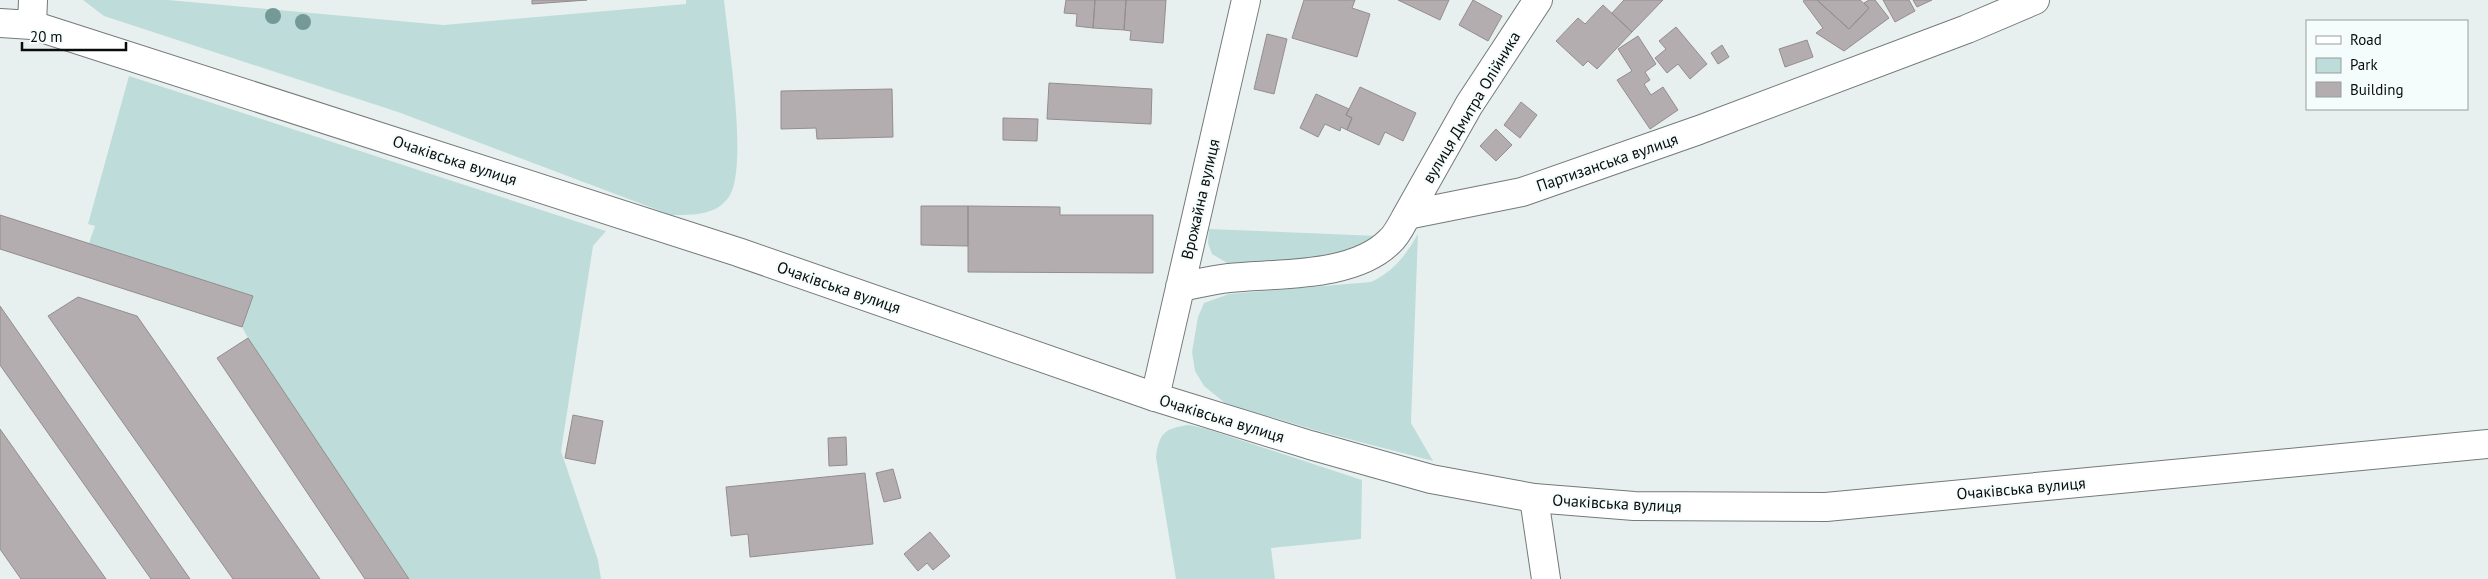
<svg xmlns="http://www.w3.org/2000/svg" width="2488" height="579" viewBox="0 0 2488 579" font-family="'PT Sans',sans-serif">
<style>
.green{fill:#beddda}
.building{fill:#b4adaf;stroke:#938d8e}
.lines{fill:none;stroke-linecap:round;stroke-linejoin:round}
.minor-casing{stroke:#737a79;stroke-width:30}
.tertiary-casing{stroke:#737a79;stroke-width:30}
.secondary-casing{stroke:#737a79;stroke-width:30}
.minor{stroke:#fff;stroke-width:28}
.tertiary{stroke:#fff;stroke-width:28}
.secondary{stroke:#fff;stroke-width:28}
.tree{fill:#749997}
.labels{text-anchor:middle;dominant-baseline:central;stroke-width:4;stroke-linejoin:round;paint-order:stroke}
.street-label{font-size:16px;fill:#0a0c0c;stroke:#f5fdfc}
</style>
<rect width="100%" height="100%" fill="#e8f0ef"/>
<path class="green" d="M83 0H168L443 25 686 4V0H724C728 40 748 164 730 195 718 216 692 215 671 215L398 112 104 16Z
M129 76 606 231 593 246 561 451 598 560 601 579H409L248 338 242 327 252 296 89 243 95 226 88 224Z
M1209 229 1379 236 1349 253 1295 262 1229 264 1212 254 1208 243Z
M1418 234 1411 423 1433 461 1318 431 1225 403 1204 386 1195 371 1192 352 1198 317 1204 303 1229 294 1371 282C1394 271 1405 256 1418 234Z
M1189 425 1207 429 1362 480 1361 539 1271 548 1275 579H1176L1156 457C1159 433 1165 428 1189 425Z"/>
<path class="building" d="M532 0H587L532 4Z
M1066 0H1095L1093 28 1076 26 1077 14 1064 13Z
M1095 0H1126L1124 30 1093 28Z
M1126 0H1166L1163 43 1130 40 1131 31 1124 30Z
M1304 0H1355L1352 8 1370 14 1357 57 1292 38Z
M1398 0H1449L1440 20Z
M1473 0 1502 16 1488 41 1459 25Z
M1624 0H1663L1632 32 1612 13Z
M1805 0H1817L1849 29 1869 8 1864 3 1869 0H1875L1889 18 1844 51 1816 33 1823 28 1803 1Z
M1817 0H1860L1869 8 1849 29Z
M1883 0H1909L1915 11 1895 22Z
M1913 0H1932L1917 7Z
M1603 5 1632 32 1597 69 1588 61 1583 66 1556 41 1578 18 1585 24Z
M1676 27 1707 64 1690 79 1678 64 1667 73 1655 58 1666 49 1659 41Z
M1267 34 1287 39 1274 94 1254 89Z
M1638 36 1656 64 1645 72 1650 80 1644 84 1651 95 1663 87 1678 110 1650 129 1617 80 1632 71 1618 49Z
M1807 40 1813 57 1785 67 1779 49Z
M1722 45 1729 57 1718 64 1711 53Z
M1049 83 1152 89 1151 124 1047 119Z
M1360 87 1416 113 1403 141 1385 132 1379 145 1347 130 1352 118 1346 115Z
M892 89 893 137 817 139 816 128 781 129V91Z
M1316 94 1349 109 1346 115 1352 118 1347 130 1341 127 1340 131 1325 124 1318 137 1300 128Z
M1521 102 1537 115 1520 138 1504 125Z
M1003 118 1038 119 1037 141 1003 140Z
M1496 129 1512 145 1496 161 1480 146Z
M921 206H968V246L921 245Z
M968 206 1060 207V215H1153V273L968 272Z
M0 215 253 296 242 327 0 249Z
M78 297 137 316 320 579H233L48 316Z
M0 306 190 579H151L0 365Z
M248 338 409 579H365L217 358Z
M573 415 603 421 595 464 565 458Z
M0 429 106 579H21L0 549Z
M846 437 847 465 829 466 828 438Z
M893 469 901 498 884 502 876 473Z
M865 473 873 544 750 557 748 534 731 536 726 487Z
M930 532 950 556 933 570 927 563 918 571 904 554Z"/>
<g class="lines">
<g class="minor-casing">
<path id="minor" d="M1407 215 1469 105 1538 0
M1180 287C1196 284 1212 280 1229 278 1277 273 1354 278 1390 241 1397 235 1402 224 1407 215L1522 192 1699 130 1967 29 2035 0
M1155 397 1246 0
M1534 498 1546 579"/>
</g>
<g class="tertiary-casing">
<path id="tertiary" d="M32 25 738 252 1155 397 1310 445 1431 479 1534 498 1634 506 1826 507 2488 444"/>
</g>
<g class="secondary-casing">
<path id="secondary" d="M0 23 32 25 33 0"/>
</g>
<use href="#minor" class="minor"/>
<use href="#tertiary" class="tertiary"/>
<use href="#secondary" class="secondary"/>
</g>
<g class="tree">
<circle cx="273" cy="16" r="8"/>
<circle cx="303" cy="22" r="8"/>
</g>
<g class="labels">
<g class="street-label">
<text transform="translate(1471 107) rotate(-59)">вулиця Дмитра Олійника</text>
<text transform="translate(455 160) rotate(18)">Очаківська вулиця</text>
<text transform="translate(1607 162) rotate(-19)">Партизанська вулиця</text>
<text transform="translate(1200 199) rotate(-77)">Врожайна вулиця</text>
<text transform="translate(839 287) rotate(19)">Очаківська вулиця</text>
<text transform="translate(1222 418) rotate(17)">Очаківська вулиця</text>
<text transform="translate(2021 488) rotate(-5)">Очаківська вулиця</text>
<text transform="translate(1617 503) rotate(3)">Очаківська вулиця</text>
</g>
</g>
<rect x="2306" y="20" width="162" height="90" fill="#f5fdfc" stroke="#979d9c"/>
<rect x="2316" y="36" width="25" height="8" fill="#ffffff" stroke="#979d9c"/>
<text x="2350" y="45" font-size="15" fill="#0a0c0c">Road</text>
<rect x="2316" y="58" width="25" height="15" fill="#beddda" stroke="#979d9c"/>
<text x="2350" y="70" font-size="15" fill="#0a0c0c">Park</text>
<rect x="2316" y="82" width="25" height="15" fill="#b4adaf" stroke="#979d9c"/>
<text x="2350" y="95" font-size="15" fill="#0a0c0c">Building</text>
<path d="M22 42v8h104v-8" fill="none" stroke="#0a0c0c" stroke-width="2.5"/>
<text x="30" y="42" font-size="15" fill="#0a0c0c" stroke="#f5fdfc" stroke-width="4" paint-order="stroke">20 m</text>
</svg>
